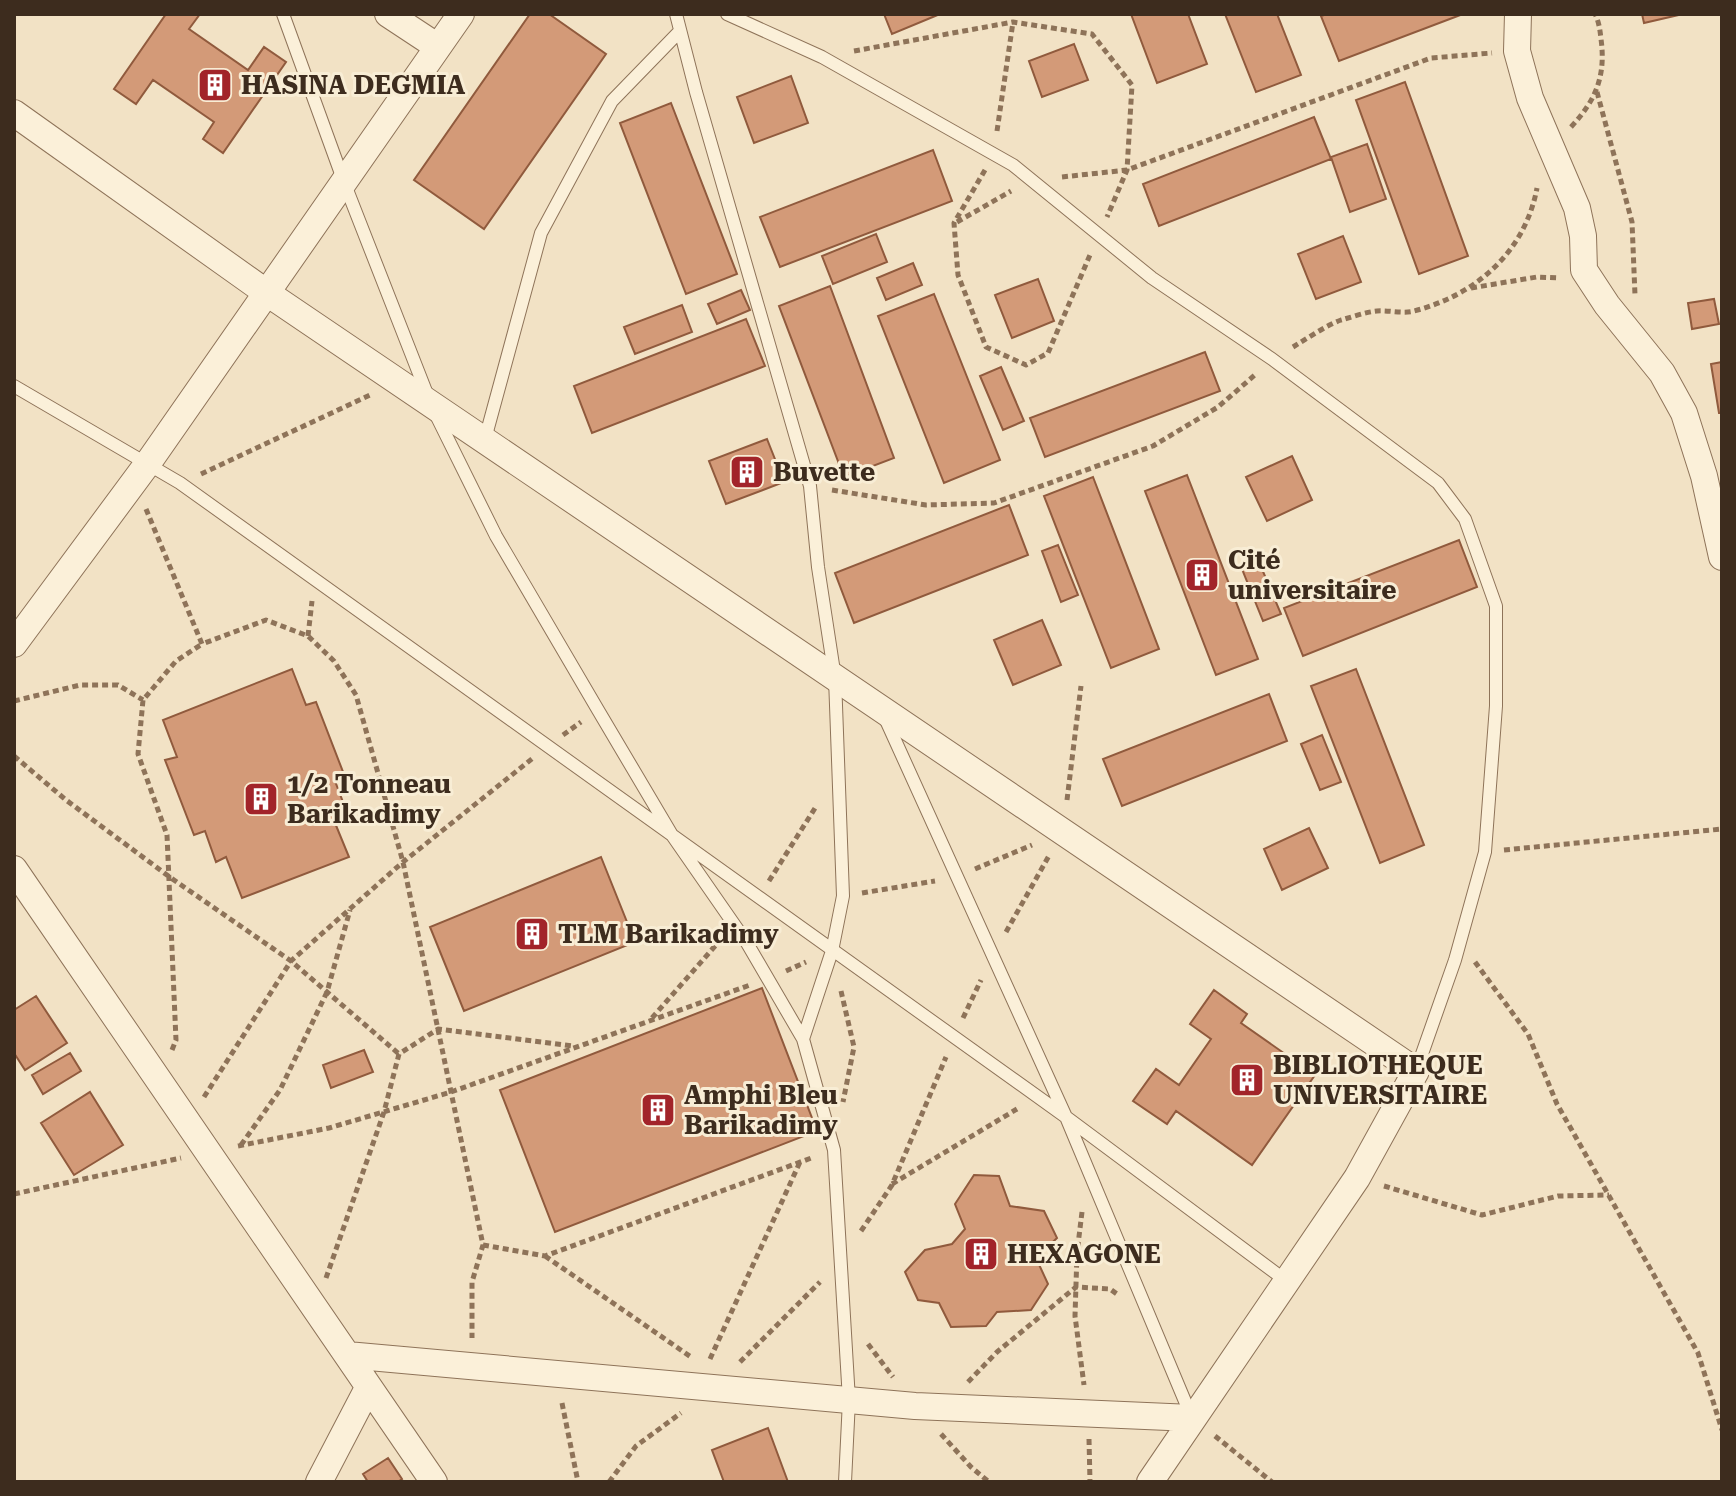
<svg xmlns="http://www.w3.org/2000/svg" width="1736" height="1496" viewBox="0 0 1736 1496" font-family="'Roboto Serif',serif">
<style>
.building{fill:#d39a78;stroke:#905a3d;stroke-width:2}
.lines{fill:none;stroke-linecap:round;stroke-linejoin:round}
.lane-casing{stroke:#8e7359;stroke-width:14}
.street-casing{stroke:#8e7359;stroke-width:28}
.path{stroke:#8e7359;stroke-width:5;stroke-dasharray:6 4;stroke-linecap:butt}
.lane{stroke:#fbf0d9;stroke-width:12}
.street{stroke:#fbf0d9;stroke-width:26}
.labels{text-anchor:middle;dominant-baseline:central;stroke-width:6;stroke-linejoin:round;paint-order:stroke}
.poi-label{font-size:26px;font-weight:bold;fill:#3d2c1e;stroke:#f8edd5;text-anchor:start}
</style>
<rect width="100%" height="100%" fill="#f2e2c5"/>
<path class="building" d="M166 14H200L189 29 248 70 264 47 286 62 223 153 203 139 214 122 153 80 136 104 114 89Z
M530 14H549L606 54 484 229 414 180Z
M884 14H940L892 34Z
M1131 14H1188L1207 64 1157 83Z
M1225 14H1277L1301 75 1256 92Z
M1327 14H1463L1339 61 1321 16Z
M1642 14H1683L1644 23Z
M1074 44 1088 80 1042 97 1029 61Z
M791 76 808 123 754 143 737 97Z
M1405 82 1468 256 1419 274 1356 100Z
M671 103 737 274 686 294 620 123Z
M1314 117 1331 159 1159 226 1143 184Z
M1367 144 1386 199 1350 212 1331 157Z
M933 150 952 201 780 267 760 217Z
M876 234 887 262 833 284 822 256Z
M1343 236 1361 282 1316 299 1298 254Z
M913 263 922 285 886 300 877 278Z
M1038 279 1054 321 1012 338 995 295Z
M830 286 894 458 844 477 779 306Z
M741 290 750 310 717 324 708 304Z
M934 294 1000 460 944 483 878 316Z
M1714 299 1719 324 1692 329 1688 303Z
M682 305 692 332 635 354 624 327Z
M746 319 765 366 592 433 574 386Z
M1205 352 1220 391 1045 457 1030 418Z
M1722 362V413H1719L1711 364Z
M1001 367 1024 421 1003 430 980 376Z
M767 439 784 482 726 504 709 461Z
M1292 456 1312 500 1267 521 1246 477Z
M1187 475 1258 659 1216 675 1145 491Z
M1093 477 1159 649 1111 668 1044 496Z
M1009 505 1028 555 854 623 835 573Z
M1459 540 1477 587 1303 656 1284 608Z
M1058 545 1078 595 1061 602 1042 551Z
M1259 562 1281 614 1263 621 1242 569Z
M1042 620 1061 665 1013 685 994 640Z
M292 669 306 705 316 702 345 777 335 781 349 818 335 823 349 857 242 898 226 857 216 862 205 831 194 835 165 760 177 757 163 720Z
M1356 669 1424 845 1380 863 1311 686Z
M1269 694 1287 741 1122 806 1103 759Z
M1322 735 1341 782 1320 790 1301 744Z
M1309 828 1328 868 1282 890 1264 849Z
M601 857 635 942 464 1011 430 927Z
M762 988 817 1131 555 1232 500 1090Z
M1214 990 1247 1014 1241 1023 1315 1075 1252 1165 1176 1111 1167 1124 1133 1101 1156 1069 1179 1085 1211 1039 1190 1024Z
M36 996 67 1043 25 1070 14 1053V1010Z
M364 1050 373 1072 331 1088 323 1065Z
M70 1053 81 1071 43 1094 32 1075Z
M90 1092 123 1145 74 1175 41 1123Z
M974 1175 999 1176 1010 1206 1044 1211 1057 1238 1036 1258 1048 1284 1031 1310 997 1312 986 1326 951 1327 939 1303 918 1300 905 1272 925 1250 952 1244 965 1229 955 1204Z
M768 1428 788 1482H724L712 1450Z
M388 1458 402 1479 398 1482H368L363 1474Z"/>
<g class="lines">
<g class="lane-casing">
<path id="lane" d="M283 14 344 182 427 394
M676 14 696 92 810 486 818 567 835 678 843 896 832 951 803 1039 834 1150 849 1400 845 1482
M727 14 822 57 1013 165 1152 278 1272 359 1438 483 1465 519 1496 606V706L1485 852 1455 960 1416 1071
M14 386 180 483 1066 1117 1285 1280
M436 415 496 536 598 710 672 835 747 943 803 1039
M485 439 541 233 612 101 680 31
M885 718 1066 1117 1192 1418"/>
</g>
<g class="street-casing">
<path id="street" d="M388 14 438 47
M1518 14 1517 51 1530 98 1577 208 1583 236 1584 270 1607 305 1662 373 1684 413 1704 476 1722 557
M14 113 267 293 1416 1071 1357 1178 1150 1482
M14 644 148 463 461 14
M14 869 434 1482
M347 1355 915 1406 1192 1418
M319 1482 368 1388"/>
</g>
<path class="path" d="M854 51 1013 22 1092 34 1132 85 1127 170 1107 217
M1597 92 1632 222 1635 295
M1571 127C1596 100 1606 76 1601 39 1600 30 1599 22 1595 14
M997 131 1013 22
M985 170 954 223 958 275 986 347 1026 365 1048 353 1090 255
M1062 177 1127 170 1431 58 1492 53
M957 222 1011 191
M1471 288 1537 277 1560 278
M1293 347C1308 338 1325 326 1341 320 1352 317 1366 312 1377 311 1389 310 1402 314 1414 311 1476 295 1525 252 1537 188
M201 474 370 395
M832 490 926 505 994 503 1153 446 1218 407 1256 374
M146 509 202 644 266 620 308 636 334 661 356 695 403 862 483 1245 472 1282V1338
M308 636 312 601
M14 701 80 685H118L143 700
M563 735 581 722
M14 756 66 800 171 878 291 961 399 1054
M1067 800 1081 686
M1504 850 1722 829
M975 869 1032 845
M769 881 817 805
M862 893 935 881
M1006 932 1050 854
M1475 962 1528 1034 1557 1104 1698 1353 1722 1430
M786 971 806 962
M841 991 854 1047 843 1102
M652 1018 722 938
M963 1018 981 980
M172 1050 176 1040 167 835 138 754 143 700 176 661 202 644
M204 1097 291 961 403 862 533 758
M241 1145 280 1090 327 992 350 910
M238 1146 329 1128 451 1092 750 985
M892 1184 1017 1109
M1384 1186 1482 1215 1558 1196 1609 1195
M14 1194 181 1158
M1082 1212 1077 1253 1075 1316 1084 1385
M861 1231 892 1185 946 1057
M483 1245 545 1256 814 1157
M545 1256 691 1357
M326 1278 384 1112 399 1054 438 1029 573 1046
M868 1344 893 1377
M710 1359 800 1162
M740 1362 820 1282
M968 1382 997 1352 1076 1287 1110 1289 1117 1294
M562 1403 578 1482
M941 1434 971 1467 989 1482
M1215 1436 1272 1482
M1089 1439 1090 1482
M609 1482 636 1446 681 1413"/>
<use href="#lane" class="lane"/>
<use href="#street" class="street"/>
</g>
<defs>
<g id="building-square" transform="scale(1.8)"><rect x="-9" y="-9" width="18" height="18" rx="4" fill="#a2242a" stroke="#f8edd5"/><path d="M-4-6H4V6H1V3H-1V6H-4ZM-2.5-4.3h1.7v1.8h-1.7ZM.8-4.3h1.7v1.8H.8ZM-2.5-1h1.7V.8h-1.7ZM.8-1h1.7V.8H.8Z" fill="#fff"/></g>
</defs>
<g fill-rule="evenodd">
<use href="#building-square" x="215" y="85"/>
<use href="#building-square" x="747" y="472"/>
<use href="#building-square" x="1202" y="575"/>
<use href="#building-square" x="261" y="799"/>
<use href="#building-square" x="532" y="934"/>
<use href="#building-square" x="1247" y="1080"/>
<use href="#building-square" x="658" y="1110"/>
<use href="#building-square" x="981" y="1254"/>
</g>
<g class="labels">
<g class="poi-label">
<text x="241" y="85">HASINA DEGMIA</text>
<text x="773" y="472">Buvette</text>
<text x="1228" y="560">Cité<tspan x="1228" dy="30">universitaire</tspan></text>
<text x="287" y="784">1/2 Tonneau<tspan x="287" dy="30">Barikadimy</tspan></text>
<text x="558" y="934">TLM Barikadimy</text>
<text x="1273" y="1065">BIBLIOTHEQUE<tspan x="1273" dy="30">UNIVERSITAIRE</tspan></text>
<text x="684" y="1095">Amphi Bleu<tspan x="684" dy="30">Barikadimy</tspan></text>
<text x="1007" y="1254">HEXAGONE</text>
</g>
</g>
<rect width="1736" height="1496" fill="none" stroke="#3d2c1e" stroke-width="32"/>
</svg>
